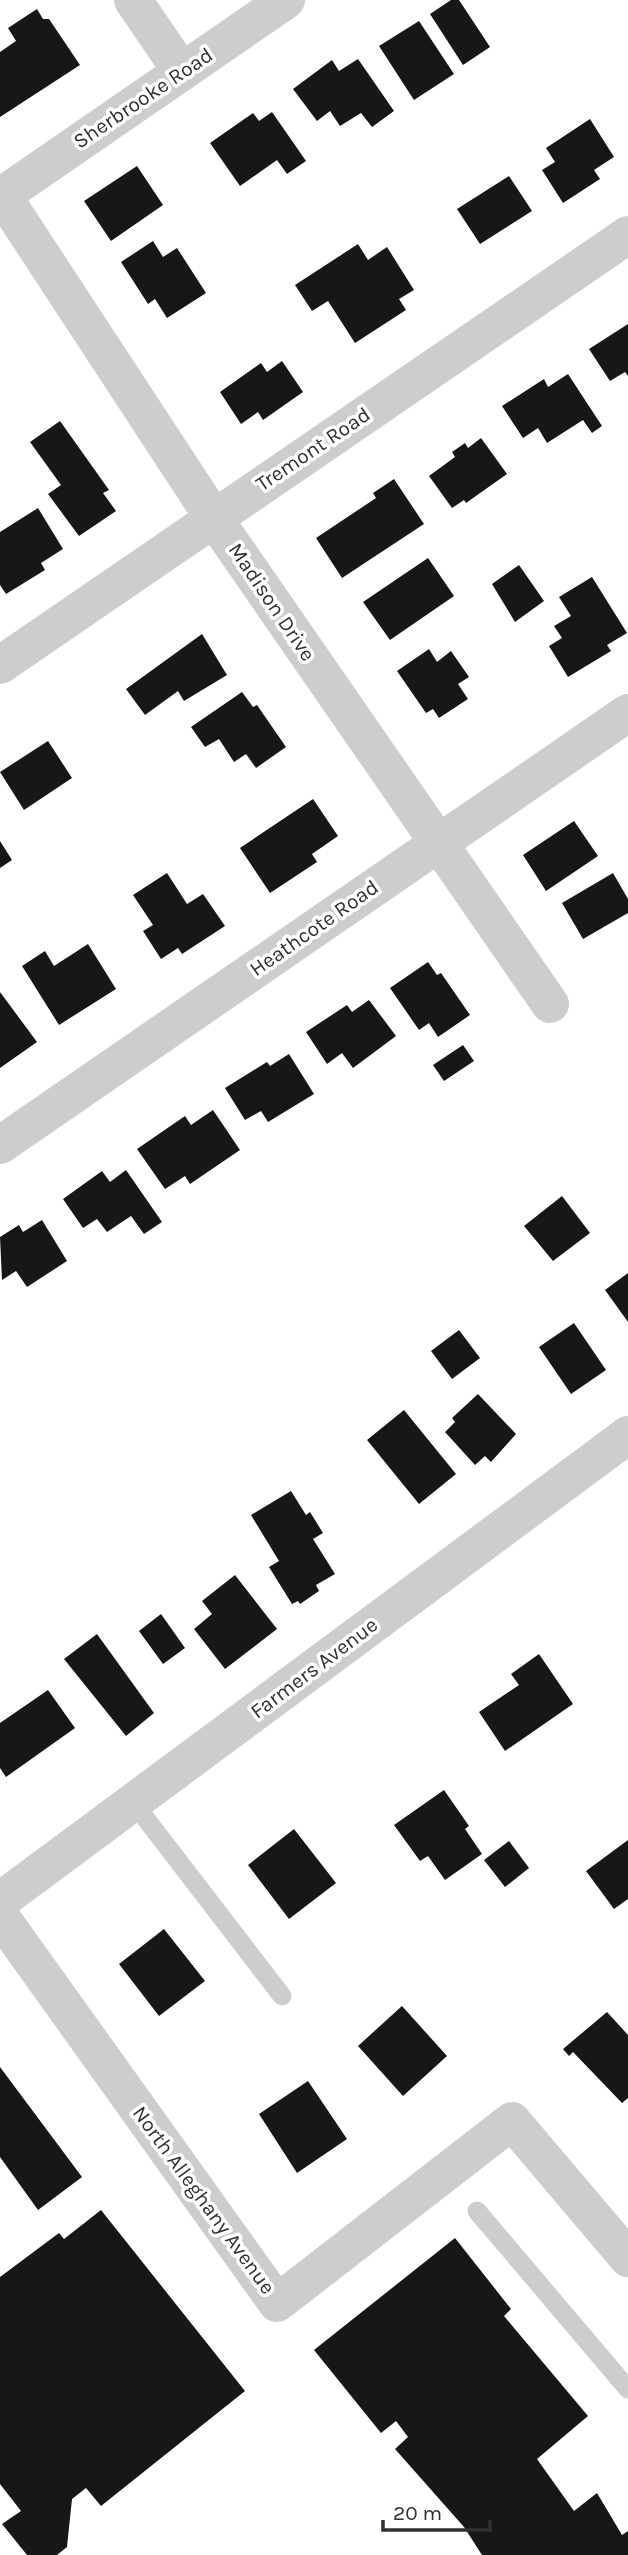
<svg xmlns="http://www.w3.org/2000/svg" width="628" height="2555" viewBox="0 0 628 2555" font-family="Karla,sans-serif">
<style>
.building{fill:#171717}
.lines{fill:none;stroke-linecap:round;stroke-linejoin:round}
.service{stroke:#cdcdcd;stroke-width:19}
.minor{stroke:#cdcdcd;stroke-width:38}
.labels{text-anchor:middle;dominant-baseline:central;stroke-width:7;stroke-linejoin:round;paint-order:stroke}
.street-label{font-size:21px;fill:#303030;stroke:#fff}
</style>
<rect width="100%" height="100%" fill="#fff"/>
<path class="building" d="M451 0H459L490 47 463 65 430 14Z
M37 9 43 19H49L80 65 0 117V52L16 41 8 28Z
M419 21 454 74 414 100 379 46Z
M358 59 394 111 372 127 361 113 340 126 330 111 317 121 293 89 332 60 339 71Z
M272 112 306 161 287 174 277 160 240 186 210 143 253 113 259 121Z
M590 119 614 157 594 170 600 179 563 203 542 170 555 162 546 148Z
M137 166 163 205 111 241 84 201Z
M509 176 532 211 480 244 457 209Z
M153 241 163 257 177 248 206 293 167 318 155 299 148 304 121 262Z
M358 244 368 260 387 247 414 290 399 299 406 310 355 343 328 301 312 311 295 285Z
M628 324V376L625 372 610 381 589 349Z
M282 361 303 392 263 420 258 412 241 424 220 392 261 363 267 372Z
M568 374 602 426 592 433 583 420 547 443 538 428 523 438 502 406 544 379 548 387Z
M60 421 109 490 103 493 116 511 79 536 48 494 61 485 30 442Z
M481 438 507 474 466 503 464 500 452 508 429 476 455 457 452 452 465 443 468 448Z
M394 479 424 524 342 578 316 538 376 498 373 493Z
M38 508 63 549 41 563 45 570 6 594 0 585V532Z
M428 558 454 596 390 640 363 602Z
M519 565 544 601 515 622 492 584Z
M592 577 627 633 607 645 611 651 568 677 549 646 562 638 554 626 571 616 559 597Z
M202 634 227 675 184 701 178 691 145 715 126 689Z
M429 649 437 662 451 651 469 677 458 684 468 699 439 718 433 709 426 713 397 671Z
M242 692 253 707 257 705 286 747 256 768 246 754 234 762 219 739 205 747 191 727Z
M48 741 72 778 24 810 0 772Z
M313 799 338 836 312 854 317 862 270 893 240 848Z
M574 821 598 856 546 891 523 855Z
M0 841 12 860 0 868Z
M167 873 187 904 203 894 225 926 182 954 178 948 161 959 143 931 153 925 133 895Z
M613 873 628 899V913L583 939 562 903Z
M88 944 116 989 59 1025 22 966 45 951 54 966Z
M428 962 437 975 441 973 470 1015 438 1037 429 1023 419 1030 390 988Z
M0 992 37 1042 0 1068Z
M369 1000 396 1036 353 1068 342 1053 327 1064 306 1032 347 1005 352 1012Z
M463 1045 474 1061 444 1081 433 1065Z
M289 1054 314 1094 268 1122 261 1111 245 1120 225 1088 267 1062 270 1066Z
M213 1110 240 1150 190 1184 185 1176 165 1189 137 1149 185 1116 191 1125Z
M126 1170 162 1222 144 1234 131 1216 107 1232 97 1219 83 1228 63 1199 102 1171 110 1182Z
M562 1196 590 1233 553 1261 524 1226Z
M42 1220 67 1261 27 1287 16 1271 2 1280 0 1237 19 1225 23 1232Z
M628 1273V1322L605 1290Z
M574 1323 606 1370 571 1394 539 1347Z
M459 1330 480 1358 452 1379 431 1351Z
M478 1394 516 1434 491 1462 485 1456 475 1465 445 1432 455 1422 452 1418Z
M404 1410 456 1474 419 1504 367 1440Z
M291 1491 306 1515 310 1512 323 1533 313 1539 335 1574 316 1585 319 1591 300 1604 298 1601 292 1604 269 1567 279 1561 251 1515Z
M235 1575 277 1629 225 1669 194 1629 212 1614 202 1601Z
M161 1614 185 1648 163 1664 139 1631Z
M97 1634 154 1713 126 1736 64 1659Z
M539 1654 573 1704 505 1751 479 1712 519 1685 511 1674Z
M48 1690 75 1728 6 1777 0 1768V1723Z
M444 1790 469 1826 465 1829 482 1854 445 1880 428 1856 420 1861 394 1825Z
M294 1829 336 1883 289 1919 248 1865Z
M628 1840V1899L614 1909 586 1871Z
M509 1841 529 1868 505 1887 484 1860Z
M164 1929 205 1981 159 2016 119 1964Z
M402 2006 447 2056 403 2096 358 2046Z
M607 2012 628 2035V2098L622 2103 573 2052 569 2056 563 2049Z
M0 2067 82 2177 38 2210 0 2157Z
M308 2081 347 2139 297 2173 259 2114Z
M101 2210 245 2391 101 2506 86 2488 72 2499 67 2547 57 2555H27L2 2524 21 2511 0 2484V2277L59 2233 64 2239Z
M455 2238 511 2309 504 2316 588 2416 537 2459 574 2511 597 2493 622 2535 628 2531V2555H482L464 2527 395 2449 408 2437 396 2421 381 2433 314 2350Z"/>
<g class="lines">
<path class="service" d="M133 1802 282 1996
M477 2211 628 2389"/>
<path class="minor" d="M133 0 182 72
M2 195 213 517 550 1004
M0 197 286 0
M0 665 628 235
M0 1145 628 713
M0 1901 628 1435
M0 1916 277 2303 512 2121 628 2258"/>
</g>
<g class="labels">
<g class="street-label">
<text transform="translate(143 98) rotate(-34)">Sherbrooke Road</text>
<text transform="translate(313 449) rotate(-34)">Tremont Road</text>
<text transform="translate(272 602) rotate(56)">Madison Drive</text>
<text transform="translate(314 928) rotate(-35)">Heathcote Road</text>
<text transform="translate(314 1668) rotate(-37)">Farmers Avenue</text>
<text transform="translate(204 2200) rotate(54)">North Alleghany Avenue</text>
</g>
</g>
<path d="M383 2520v10h107v-10" fill="none" stroke="#303030" stroke-width="3.5"/>
<text x="393" y="2520" font-size="21" fill="#303030" stroke="#ffffff" stroke-width="5" paint-order="stroke">20 m</text>
</svg>
